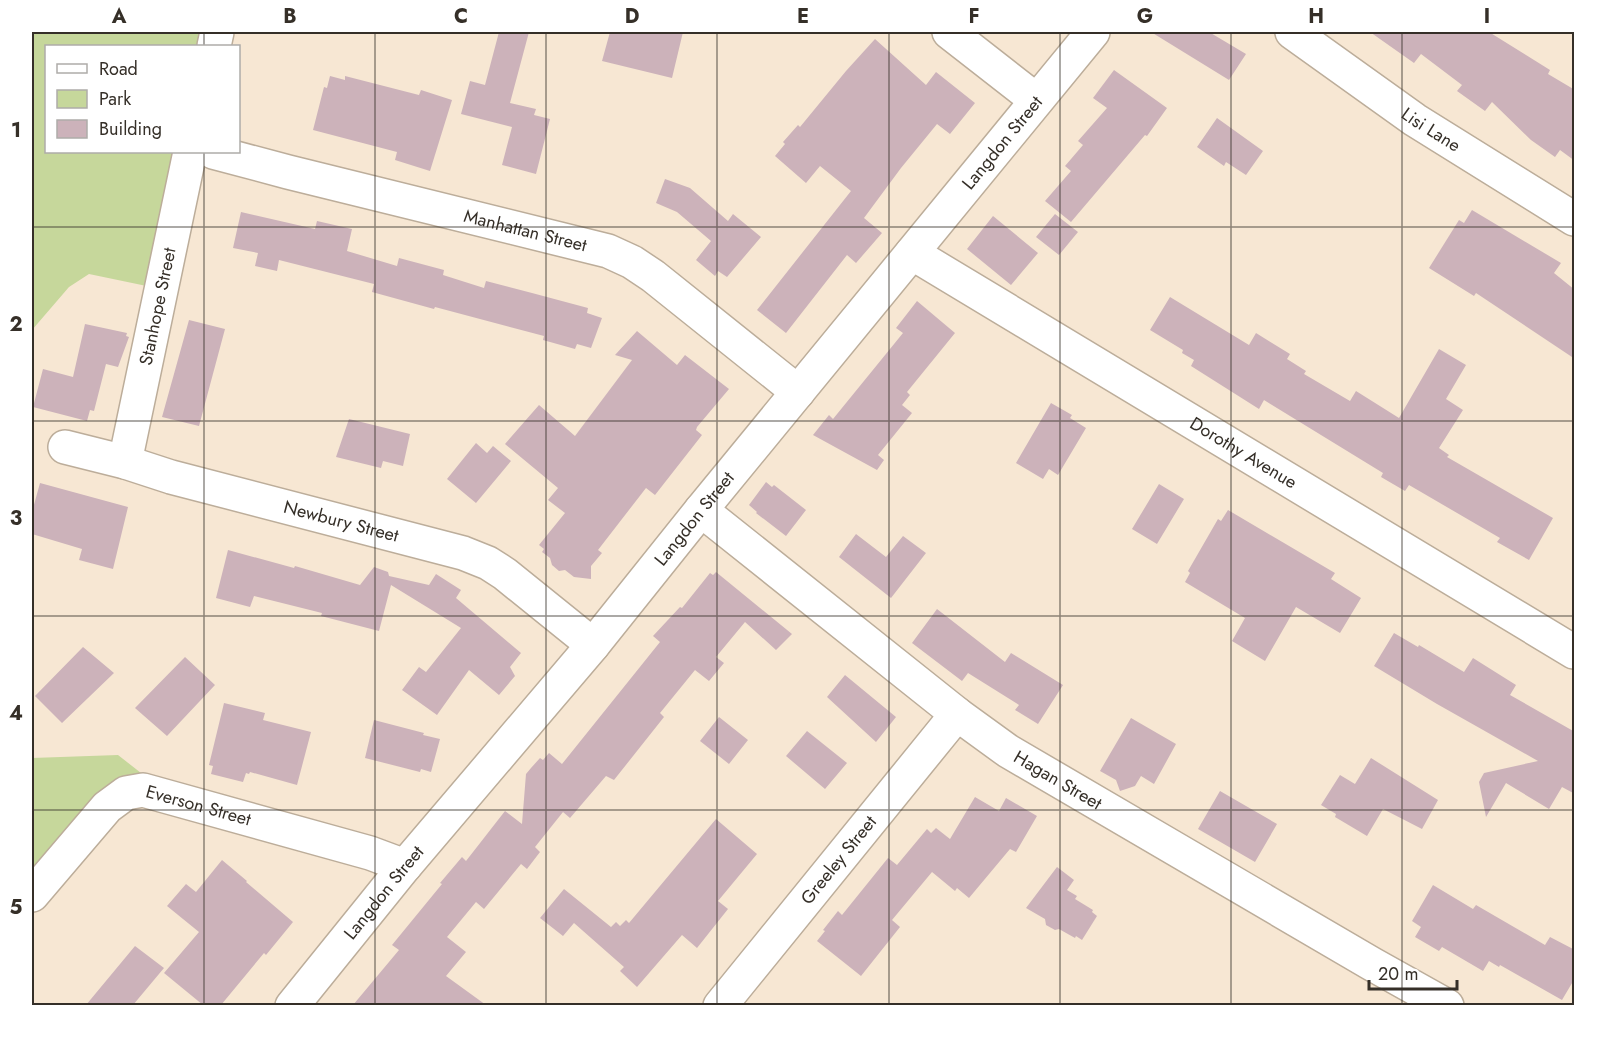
<svg xmlns="http://www.w3.org/2000/svg" width="1606" height="1037" viewBox="0 0 1606 1037" font-family="Jost,sans-serif">
<style>
.green{fill:#c6d79b}
.building{fill:#ccb2ba}
.lines{fill:none;stroke-linecap:round;stroke-linejoin:round}
.minor-casing{stroke:#bcad9a;stroke-width:36}
.minor{stroke:#fff;stroke-width:33}
.grid{fill:none;stroke:#352f28;stroke-width:1.5;stroke-opacity:0.55}
.labels{text-anchor:middle;dominant-baseline:central;stroke-width:4.5;stroke-linejoin:round;paint-order:stroke}
.street-label{font-size:18px;fill:#352f28;stroke:#fff}
.neatline{fill:none;stroke:#352f28;stroke-width:2}
.grid-label{font-size:20px;text-anchor:middle;font-weight:bold;fill:#352f28}
</style>
<rect width="100%" height="100%" fill="#f7e7d3"/>
<path class="green" d="M32 32H217L214 46H46V152H192L161 289 89 274 69 287 32 330Z
M118 755 164 791 118 807 32 897V758Z"/>
<path class="building" d="M499 32H529L510 103 536 109 534 115 550 119 536 174 502 165 512 127 461 114 470 81 485 85Z
M610 32H683L672 78 602 61Z
M1151 32H1209L1246 54 1229 80Z
M1370 32H1489L1550 70 1548 74 1575 90V161L1560 150 1555 157 1531 140 1492 102 1485 111 1457 91 1462 85 1421 54 1414 63Z
M875 39 926 85 936 72 975 103 950 134 937 124 901 168 864 218 882 233 856 263 847 255 786 333 757 310 851 191 820 166 806 183 775 156 785 144 783 142 798 125 800 127 846 71Z
M1114 70 1167 108 1147 136 1145 135 1071 222 1045 201 1071 171 1065 166 1083 145 1078 141 1107 108 1093 98Z
M330 76 345 80V76L419 95 421 90 452 100 430 171 395 160 397 152 313 130 324 87 327 88Z
M1217 118 1263 151 1246 175 1226 162 1224 166 1197 147Z
M665 179 690 188 728 221 733 214 761 237 727 277 718 271 715 276 696 260 711 241 677 212 656 203Z
M1472 210 1561 263 1554 273 1575 290V359L1476 293 1474 296 1429 268 1459 220 1464 223Z
M241 212 315 229 317 221 352 229 347 251 397 266 399 258 444 270 443 275 484 288 486 281 532 293 588 308 587 313 602 318 591 348 577 344 575 349 543 340 544 336 435 307 434 309 372 292 374 284 279 260 277 271 255 266 258 253 233 248Z
M1055 214 1078 232 1059 255 1036 237Z
M993 216 1038 253 1011 285 967 249Z
M1170 297 1249 345 1256 333 1290 354 1287 359 1306 371 1304 374 1350 401 1356 391 1399 418 1439 349 1466 365 1446 399 1463 410 1439 448 1449 455 1447 457 1553 518 1529 560 1497 542 1500 538 1409 485 1405 491 1381 477 1383 473 1264 400 1259 409 1191 366 1194 360 1182 353 1183 350 1150 330Z
M917 301 955 333 907 392 910 395 902 405 912 413 878 455 884 460 877 470 813 435 829 415 833 419 903 333 896 328Z
M189 320 225 329 199 426 162 417Z
M85 324 127 333 126 336 129 337 118 367 106 364 94 411 90 410 87 421 33 407 43 369 73 377Z
M637 331 677 365 685 355 729 389 697 427 696 430 702 435 655 495 646 488 598 550 602 553 591 566V579L574 577 565 570 559 571 552 565 550 558 542 552 544 549 539 545 565 513 548 500 558 488 505 444 539 405 575 436 632 360 615 355Z
M1051 403 1072 415 1070 418 1086 428 1058 475 1049 469 1043 479 1016 463Z
M349 419 410 434 403 466 383 461 381 468 336 457Z
M476 443 487 453 493 446 511 461 476 503 447 479Z
M766 482 772 487 774 485 806 510 786 536 756 513 757 512 749 505Z
M40 483 128 507 113 569 79 560 82 549 32 534V512Z
M1159 484 1184 499 1157 544 1132 529Z
M1228 510 1335 573 1331 579 1361 598 1340 633 1296 607 1265 661 1232 641 1245 618 1185 582 1190 573 1188 571 1218 519 1221 521Z
M856 534 886 557 903 536 926 553 891 598 839 557Z
M228 550 294 568 295 566 360 585 374 567 388 572 389 576 429 585 436 574 461 590 456 598 521 653 510 667 515 676 499 695 469 670 437 715 402 690 419 667 426 672 461 628 391 585 379 631 321 616 322 613 254 596 250 607 216 598Z
M716 572 792 634 776 650 745 622 716 657 724 663 709 681 695 670 660 713 664 717 614 780 606 776 570 818 563 812 535 847 540 852 527 869 521 864 484 909 476 902 447 937 466 952 446 976 486 1005H353L399 950 392 945 442 884 440 883 462 857 466 861 505 811 522 824 526 774 531 768 540 758 543 760 549 753 562 764 660 642 653 636 680 607 682 608 710 573 713 575Z
M937 609 1005 662 1011 653 1063 685 1038 724 1015 710 1019 705 968 673 962 681 912 643Z
M1394 633 1418 647 1419 645 1464 672 1473 658 1516 685 1510 695 1575 732V794L1562 787 1549 809 1506 783 1486 817 1479 782 1484 773 1538 761 1437 704 1374 666Z
M83 647 114 673 62 723 35 696Z
M185 657 215 685 167 736 135 708Z
M845 675 896 717 876 742 827 697Z
M224 703 265 713 263 720 311 732 297 785 250 772 249 774 246 773 243 782 211 774 213 766 209 765Z
M719 717 748 740 729 764 700 741Z
M1131 718 1176 744 1154 784 1141 776 1135 786 1120 791 1116 780 1100 771Z
M374 720 424 733 423 735 440 739 431 772 421 769 420 772 365 758Z
M807 731 847 763 825 789 786 756Z
M1371 758 1438 800 1422 829 1383 809 1367 836 1335 817 1336 814 1321 805 1340 775 1355 784Z
M1220 791 1277 824 1255 862 1198 829Z
M975 797 999 811 1006 798 1037 816 1016 852 1010 849 969 898 957 888 955 891 932 872 892 920 900 927 861 976 817 941 825 931 823 930 838 911 842 915 888 858 897 865 927 829 931 833 936 828 950 839Z
M716 819 757 854 718 901 728 909 697 948 682 935 637 987 620 971 624 967 574 923 563 936 540 918 564 889 611 927 616 922 620 926 626 920 629 923Z
M222 860 247 881 246 882 293 922 266 955 264 953 221 1005H203L164 973 199 932 167 906 186 884 196 892Z
M1057 867 1074 880 1067 890 1077 896 1075 899 1093 910 1092 912 1097 916 1082 940 1076 936 1075 938 1059 929 1055 930 1046 925 1045 919 1026 908Z
M1433 885 1473 909 1476 905 1545 945 1550 937 1575 950V978L1562 1000 1500 965 1499 967 1489 961 1483 971 1442 947 1439 951 1415 937 1421 927 1412 921Z
M135 946 164 968 133 1005H86Z"/>
<g class="lines">
<g class="minor-casing">
<g id="minor">
<path d="M949 32 1036 100"/>
<path id="s1" d="M1292 32 1415 120 1574 219"/>
<path d="M214 46 217 32"/>
<path id="s2" d="M213 152 288 172 608 251 632 262 653 276 798 392"/>
<path id="s3" d="M912 253 1574 652"/>
<path id="s4" d="M65 447 125 462 171 477 463 553 488 563 505 574 593 645"/>
<path id="s5" d="M125 462 190 152"/>
<path id="s6" d="M701 510 957 714 1008 751 1372 964 1447 1006"/>
<path id="s7" d="M32 895 107 807 126 793 143 790 370 853 405 866"/>
<path id="s8" d="M292 1006 405 866 593 645 701 510 1093 32"/>
<path id="s9" d="M720 1006 957 714"/>
</g>
</g>
<use href="#minor" class="minor"/>
</g>
<path class="grid" d="M204 32V46M375 32V1006M546 32V1006M717 32V1006M889 32V1006M1060 32V1006M1231 32V1006M1402 32V1006M204 152V1006M32 227H1574M32 421H1574M32 616H1574M32 810H1574"/>
<g class="labels">
<g class="street-label">
<text stroke="none"><textPath href="#s1" startOffset="170">Lisi Lane</textPath></text>
<text stroke="none"><textPath href="#s8" startOffset="1118">Langdon Street</textPath></text>
<text stroke="none"><textPath href="#s2" startOffset="322">Manhattan Street</textPath></text>
<text stroke="none"><textPath href="#s5" startOffset="159">Stanhope Street</textPath></text>
<text stroke="none"><textPath href="#s3" startOffset="387">Dorothy Avenue</textPath></text>
<text stroke="none"><textPath href="#s8" startOffset="632">Langdon Street</textPath></text>
<text stroke="none"><textPath href="#s4" startOffset="286">Newbury Street</textPath></text>
<text stroke="none"><textPath href="#s6" startOffset="448">Hagan Street</textPath></text>
<text stroke="none"><textPath href="#s7" startOffset="214">Everson Street</textPath></text>
<text stroke="none"><textPath href="#s9" startOffset="188">Greeley Street</textPath></text>
<text stroke="none"><textPath href="#s8" startOffset="146">Langdon Street</textPath></text>
</g>
</g>
<rect width="1606" height="1037" fill="none" stroke="#ffffff" stroke-width="66"/>
<rect x="45" y="45" width="195" height="108" fill="#ffffff" stroke="#aeaca9" stroke-width="1.5"/>
<rect x="57" y="64" width="30" height="9" fill="#ffffff" stroke="#aeaca9" stroke-width="1.5"/>
<text x="99" y="75" font-size="18" fill="#352f28">Road</text>
<rect x="57" y="90" width="30" height="18" fill="#c6d79b" stroke="#aeaca9" stroke-width="1.5"/>
<text x="99" y="105" font-size="18" fill="#352f28">Park</text>
<rect x="57" y="120" width="30" height="18" fill="#ccb2ba" stroke="#aeaca9" stroke-width="1.5"/>
<text x="99" y="135" font-size="18" fill="#352f28">Building</text>
<path d="M1369 980v9h88v-9" fill="none" stroke="#352f28" stroke-width="3"/>
<text x="1378" y="980" font-size="18" fill="#352f28" stroke="#ffffff" stroke-width="4.5" paint-order="stroke">20 m</text>
<rect x="33" y="33" width="1540" height="971" class="neatline"/>
<g class="grid-label">
<text x="119" y="23">A</text>
<text x="290" y="23">B</text>
<text x="461" y="23">C</text>
<text x="632" y="23">D</text>
<text x="803" y="23">E</text>
<text x="974" y="23">F</text>
<text x="1145" y="23">G</text>
<text x="1316" y="23">H</text>
<text x="1487" y="23">I</text>
<text x="16" y="137">1</text>
<text x="16" y="331">2</text>
<text x="16" y="525">3</text>
<text x="16" y="720">4</text>
<text x="16" y="914">5</text>
</g>
</svg>
